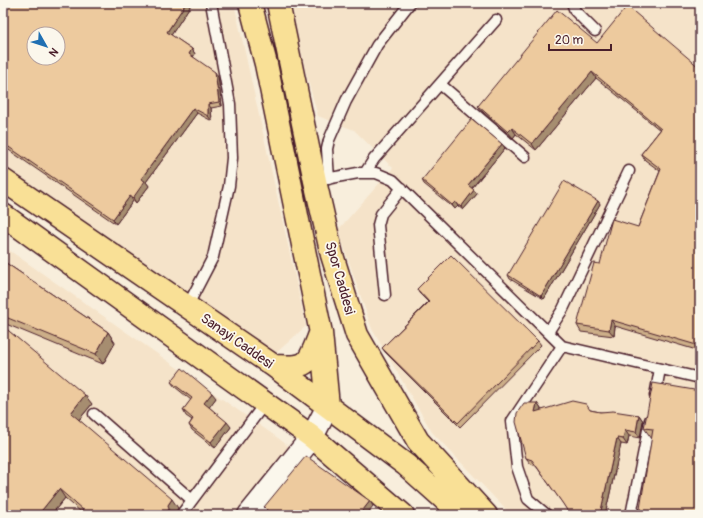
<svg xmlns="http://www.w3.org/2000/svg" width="703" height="518" viewBox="0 0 703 518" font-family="Pangolin,sans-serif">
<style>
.built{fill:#f5e3c9;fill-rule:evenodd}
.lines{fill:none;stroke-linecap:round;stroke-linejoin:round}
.lane-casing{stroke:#4a1f2b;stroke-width:13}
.secondary-casing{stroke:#4a1f2b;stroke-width:25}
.primary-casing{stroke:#4a1f2b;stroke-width:25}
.lane{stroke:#fbf7ec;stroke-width:10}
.secondary{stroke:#fbf7ec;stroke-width:22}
.primary{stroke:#f9e096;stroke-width:22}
.wall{fill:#ccae88;stroke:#4a1f2b}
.shaded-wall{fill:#a68d6f;stroke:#4a1f2b}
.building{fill:#edca9e;stroke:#4a1f2b;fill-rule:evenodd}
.labels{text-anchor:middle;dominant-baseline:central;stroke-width:3.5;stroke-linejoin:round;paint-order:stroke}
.street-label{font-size:14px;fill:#4a1f2b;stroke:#fbf7ec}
</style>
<rect width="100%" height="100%" fill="#f8eedc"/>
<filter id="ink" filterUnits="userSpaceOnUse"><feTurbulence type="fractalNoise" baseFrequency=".025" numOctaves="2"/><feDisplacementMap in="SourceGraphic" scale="8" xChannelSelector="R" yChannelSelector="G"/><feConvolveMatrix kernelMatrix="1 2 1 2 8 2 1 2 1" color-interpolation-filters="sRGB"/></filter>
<g filter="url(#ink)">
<path class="built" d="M3 3H234L306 326 275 354 3 166ZM34 34H58V58H34Z
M290 3H700V515H511L432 432 372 329 338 230 393 168 354 130 318 116 300 52Z
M3 246 278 438 375 515H3Z"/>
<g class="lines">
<g class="lane-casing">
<path id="lane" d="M572 3 575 11 595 31
M440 84 525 157
M365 173 374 159 496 20
M329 179 327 149 329 140 346 101 377 45 410 3
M315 181 358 173H376L393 180 562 346 700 378
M385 295 378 225 381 214 402 188
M187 307 213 257 229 186 232 158 230 104 211 3
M548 332 563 309 629 171
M655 396 660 369
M94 414 192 500
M181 515 265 403
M547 515 528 499 517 467 512 421 562 346
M631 515 650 420"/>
</g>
<g class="secondary-casing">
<path id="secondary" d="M249 515 312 437 328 406"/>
</g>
<g class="primary-casing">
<path id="primary" d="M250 3 266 64 321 333 328 406
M278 3 315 181 332 255 357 335 418 441 486 515
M3 180 274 366 406 465 462 515
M3 215 312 437 403 515
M274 366C309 368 308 365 320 334"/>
</g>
<use href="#lane" class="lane"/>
<use href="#secondary" class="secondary"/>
<use href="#primary" class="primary"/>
</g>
<path class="wall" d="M7 3H192L171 35 192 49 195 54 193 57 218 77 222 106 211 108 212 121 197 113 146 182 149 186 136 203 133 201 116 224 3 146V8Z
M597 43 700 68V351L615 326 614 336 581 332 577 325 600 264 638 227 660 171 645 160 641 154 660 130 596 78 536 150 516 134 513 138 483 112 478 106Z
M505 148 472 188 477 194 463 210 458 206 455 209 424 184 422 180Z
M598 201 600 204 544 299 510 279 508 275Z
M3 261 108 332 115 343 103 364 6 324 3 322Z
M417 289 538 341 541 345 460 427 385 352 382 348 428 302 419 293Z
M3 326 92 404 79 420 178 508 175 514V515H78L81 512 65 498 51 515Z
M171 382 216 398 209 407 231 427 215 448 192 430 189 425 192 420 186 416 183 410 191 400 175 387Z
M700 391 652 439 644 428Z
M537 403 541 409V410H590L600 412 639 415 643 421 640 438 629 436 627 445 621 444 605 515H570L564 505 536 466 531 464 526 458Z"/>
<path class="shaded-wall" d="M186 3H192L170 37 167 32Z
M545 3H551L548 6Z
M192 49 195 54 192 58 189 54Z
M215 72 218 77 222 106 219 102Z
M592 72 596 78 536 150 532 144Z
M208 104 211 108 212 121 208 116Z
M193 108 197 113 146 182 149 186 136 203 133 198 141 179Z
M512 128 516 134 513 138 508 132Z
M502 144 505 148 471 189 468 185Z
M474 190 477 194 463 210 461 207Z
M130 196 133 201 116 224 113 219Z
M598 201 600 204 544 299 541 296Z
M455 202 458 206 455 209 452 205Z
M611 320 615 326 614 336 609 330Z
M108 332 115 343 103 364 96 354Z
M212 393 216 398 208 409 204 403Z
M85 395 92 404 77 422 71 413Z
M537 403 541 409 539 418 535 412Z
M639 415 643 421 640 438 636 432Z
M227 422 231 427 215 448 211 442Z
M625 430 629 436 627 445 623 439Z
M617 438 621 444 605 515H600Z
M59 489 65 498 51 515H38Z
M172 499 178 508 175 514V515H165L168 505Z
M370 501 373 506 366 515H359Z"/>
<path class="building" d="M7 3H186L167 32 192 49 189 54 215 72 219 102 208 104V116L193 108 141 179 145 181 133 198 130 196 113 219 3 143V8ZM34 34H58V58H34Z
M627 6 700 68V346L611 320 609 330 577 325 594 263 600 264 612 219 638 227 661 169 641 154 661 129 592 72 532 144 512 128 508 132 478 106 557 10 597 43Z
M472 119 502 144 468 185 474 190 461 207 455 202 452 205 422 180Z
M564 181 598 201 541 296 508 275Z
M451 255 538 341 458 423 382 348 429 302 417 289Z
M3 261 108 332 96 354 3 316Z
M3 326 85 395 71 413 172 499 168 505 169 509 165 515H78L83 510 59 489 38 515H3Z
M182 368 212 393 204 403 227 422 211 442 189 425 193 419 183 410 192 398 171 382Z
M653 383 700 391V515H639L653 429 644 428Z
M572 401 586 404 590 410 600 412 613 411 639 415 636 432 625 430 623 439 617 438 600 515H570L563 504 532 460 526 458 516 422 517 413 524 403H537L535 412Z
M306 456 370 501 359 515H272L264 507Z"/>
</g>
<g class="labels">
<g class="street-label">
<text transform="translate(340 278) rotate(74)">Spor Caddesi</text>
<text transform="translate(237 341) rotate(35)">Sanayi Caddesi</text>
</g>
</g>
<rect width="703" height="518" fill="none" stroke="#fbf7ec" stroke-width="16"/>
<rect x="8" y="8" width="687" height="502" fill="none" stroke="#4a1f2b" stroke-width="1.5" filter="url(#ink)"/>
<g transform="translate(46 46) rotate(129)"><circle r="19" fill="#fbf7ec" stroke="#b4a19f"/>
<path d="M0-3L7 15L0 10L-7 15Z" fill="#1f6fb2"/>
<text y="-6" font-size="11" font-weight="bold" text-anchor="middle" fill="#4a1f2b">N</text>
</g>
<path d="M549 44v6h62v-6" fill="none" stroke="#4a1f2b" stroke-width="2"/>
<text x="555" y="44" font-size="12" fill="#4a1f2b" stroke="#fbf7ec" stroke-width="3" paint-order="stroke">20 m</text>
</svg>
